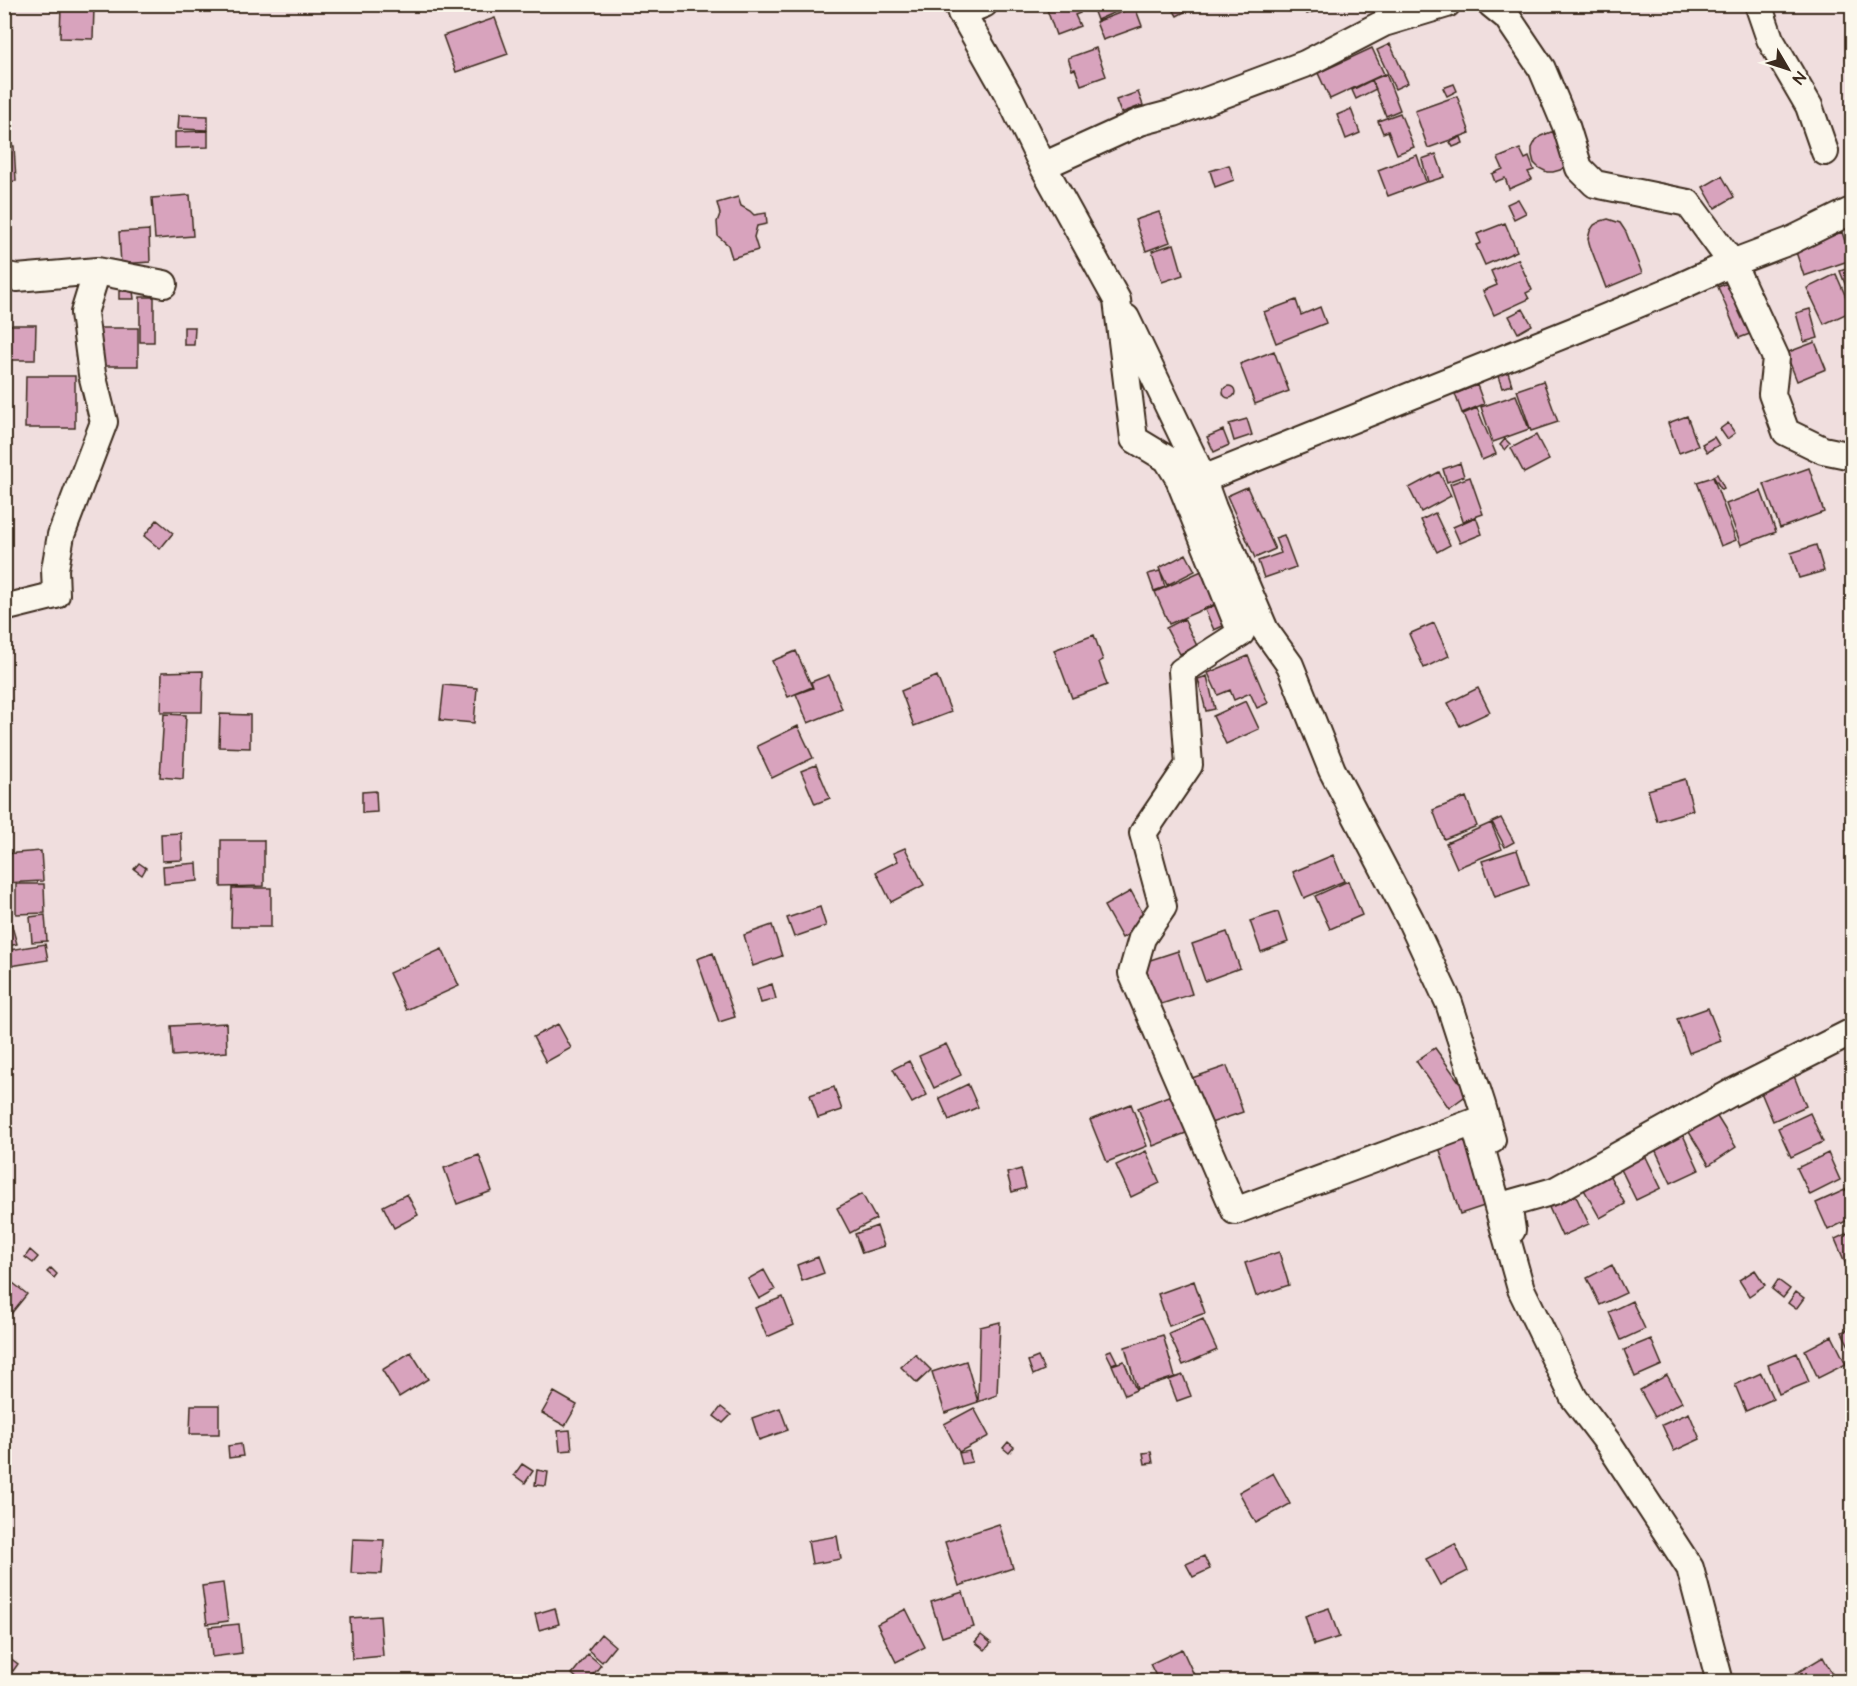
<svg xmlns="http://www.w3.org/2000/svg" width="1857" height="1686" viewBox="0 0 1857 1686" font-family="'Architects Daughter',sans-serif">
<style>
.building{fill:#d8a3bd;stroke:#3b2a1e;stroke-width:1.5}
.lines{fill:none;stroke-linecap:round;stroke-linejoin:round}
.minor-casing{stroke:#3b2a1e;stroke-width:30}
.minor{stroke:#fbf7ec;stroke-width:26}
</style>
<rect width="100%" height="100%" fill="#f0dede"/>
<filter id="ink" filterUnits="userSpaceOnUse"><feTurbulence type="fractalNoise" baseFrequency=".0167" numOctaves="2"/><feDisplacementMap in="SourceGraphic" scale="12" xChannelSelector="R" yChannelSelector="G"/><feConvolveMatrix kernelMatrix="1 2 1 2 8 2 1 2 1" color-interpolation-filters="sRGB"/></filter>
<g filter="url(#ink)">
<path class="building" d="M1045 4H1076L1080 13 1075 15 1080 26 1056 35Z
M1091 4H1134L1097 20Z
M1170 4H1199L1177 16Z
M1304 4H1333L1307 14Z
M61 7 94 8 93 39 60 38Z
M1135 7 1142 26 1103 40 1096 22Z
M495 18 508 54 456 72 443 36Z
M1390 44 1408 83 1395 89 1377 50Z
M1096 48 1106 76 1081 85 1075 69 1072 70 1068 58Z
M1372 48 1384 74 1330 99 1318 73Z
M1386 74 1400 110 1386 116 1372 80Z
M1372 80 1376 89 1356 99 1352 90Z
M1454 84 1457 91 1447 96 1443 88Z
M1138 92 1143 105 1121 113 1116 100Z
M1457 96 1470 133 1428 148 1415 111Z
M1351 109 1360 133 1346 139 1337 115Z
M1400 113 1414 147 1397 154 1388 131 1383 133 1378 121Z
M179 115 208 116V130L178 129Z
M208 131V147L175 148V132Z
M1551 132 1558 134 1567 165 1560 170 1553 172H1547L1539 168 1534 163 1532 155V148L1536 140 1541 136Z
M1461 137 1463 143 1453 147 1450 142Z
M4 146H14L16 181 4 182Z
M1520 149 1525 159 1529 157 1534 170 1528 172 1532 179 1509 189 1505 178 1495 182 1492 174 1503 169 1498 158Z
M1436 154 1444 177 1428 182 1422 159Z
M1417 155 1426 182 1388 196 1378 170Z
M1229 165 1234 180 1215 187 1210 171Z
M1722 176 1734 197 1715 208 1703 187Z
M190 195 193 236 155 239 152 198Z
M738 197 741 206 750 211 754 215 766 213 767 224 757 226 754 237 758 250 732 258 728 245 718 236 717 222 720 214 717 203Z
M1518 199 1526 213 1514 219 1507 204Z
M1159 212 1170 242 1146 251 1135 220Z
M1608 219 1620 223 1626 232 1642 273 1606 288 1590 246 1588 239 1590 231 1594 225 1601 221Z
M1505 223 1517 251 1485 265 1476 245 1481 243 1477 234Z
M149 230 150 262 121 264 119 232Z
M1842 232 1851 260 1804 276 1795 249Z
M1174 244 1183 275 1162 282 1152 251Z
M1518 259 1532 290 1526 293 1529 299 1494 315 1483 291 1497 285 1491 271Z
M1852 267V302L1840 271Z
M1836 274 1852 311 1824 324 1807 288Z
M1735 280 1755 332 1739 338 1718 287Z
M119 291H133L134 299H119Z
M140 297H154V342H140Z
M1296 300 1301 315 1320 307 1326 323 1276 343 1264 312Z
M1523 309 1532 325 1518 333 1509 316Z
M1810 309 1818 338 1804 342 1796 313Z
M4 325H36L35 360H4Z
M184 327H195L194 345H184Z
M96 328H138V366H96Z
M1815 342 1826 369 1797 381 1786 353Z
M1274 351 1289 391 1255 404 1240 364Z
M1507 369 1512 385 1502 388 1497 373Z
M26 376H75V428H25Z
M1543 381 1558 422 1531 431 1517 390Z
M1477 385 1484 404 1462 413 1455 394Z
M1223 392a6 6 0 1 1 12 0a6 6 0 1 1-12 0Z
M1516 395 1529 429 1493 442 1481 407Z
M1477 408 1496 454 1482 460 1463 414Z
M1687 416 1698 446 1679 453 1668 423Z
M1247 419 1252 435 1234 441 1229 424Z
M1728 423 1735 433 1727 439 1720 429Z
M1223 430 1229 445 1214 452 1207 437Z
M1536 435 1549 460 1524 473 1511 448Z
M1714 437 1719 445 1707 452 1702 444Z
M1505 439 1510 444 1505 450 1500 445Z
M1460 463 1464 476 1447 482 1443 469Z
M1809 468 1824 512 1780 528 1764 484Z
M1439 472 1451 496 1421 512 1409 488Z
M1717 474 1724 488 1721 489 1713 476Z
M1470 477 1483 514 1463 521 1450 484Z
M1713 477 1736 540 1721 546 1697 482Z
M1247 487 1275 549 1255 558 1227 496Z
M1761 491 1776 532 1741 545 1726 504Z
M1435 513 1450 545 1437 552 1421 520Z
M1476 517 1482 534 1460 543 1453 527Z
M157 520 173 533 160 549 144 536Z
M1284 535 1296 567 1264 578 1258 561 1281 553 1275 538Z
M1816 545 1824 571 1799 578 1791 553Z
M1186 554 1195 571 1167 585 1159 568Z
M1206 569 1220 602 1169 624 1155 592Z
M1160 571 1165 587 1154 591 1148 574Z
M1223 601 1232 622 1214 630 1205 610Z
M1184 619 1197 646 1180 654 1166 628Z
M1434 623 1449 656 1424 668 1409 634Z
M1094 635 1103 660 1099 662 1107 685 1072 698 1054 650Z
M796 651 812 687 788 697 772 661Z
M1248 656 1268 703 1257 708 1250 693 1234 700 1230 690 1218 695 1208 673Z
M203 671 202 712H161L162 672Z
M829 675 842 709 808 723 796 694 813 688 811 682Z
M937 676 951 712 914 726 901 691Z
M1207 676 1215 709 1206 711 1198 679Z
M444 685 477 688 474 723 440 720Z
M1478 688 1490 712 1460 726 1448 703Z
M1246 701 1259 729 1226 744 1213 716Z
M164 714 186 715 183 779 160 777Z
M220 714 250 715V748L219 747Z
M798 726 813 758 772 778 757 746Z
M816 765 830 798 815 804 801 771Z
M1685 779 1693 810 1657 821 1648 790Z
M376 791 377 812 362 813V792Z
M1466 797 1477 826 1444 839 1433 810Z
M1501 818 1514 842 1505 847 1492 822Z
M1491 823 1502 849 1457 868 1446 843Z
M181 833 182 860 162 861 161 834Z
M221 840H264V886L221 887Z
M905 848 924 885 891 902 876 872 898 861 893 853Z
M1517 850 1529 885 1495 897 1482 861Z
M41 851 43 881 4 883V854Z
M1333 855 1344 881 1304 898 1293 872Z
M139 863 146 868 142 875 134 869Z
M197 863 198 881 164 884 163 866Z
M1348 881 1362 915 1330 929 1315 896Z
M16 884H44L45 913 16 914Z
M4 887H10V904H4Z
M232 888H271V927H231Z
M1131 891 1148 923 1122 938 1104 906Z
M820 907 826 926 794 937 787 918Z
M1278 912 1288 942 1261 952 1250 921Z
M45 915 47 941 32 942 30 917Z
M11 923 17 944 4 947V924Z
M772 925 782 956 753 966 744 935Z
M1227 932 1240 968 1205 981 1192 944Z
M45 944 48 960 4 967V951Z
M442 949 459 986 406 1010 389 973Z
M1178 951 1192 994 1152 1007 1138 964Z
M713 953 735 1017 719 1022 697 959Z
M772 984 776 999 761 1003 757 989Z
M1708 1008 1721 1041 1689 1053 1677 1019Z
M226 1023 227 1052 173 1056 171 1026Z
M558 1024 571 1048 546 1062 533 1037Z
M946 1044 961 1075 934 1088 919 1056Z
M1435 1048 1468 1094 1449 1108 1416 1061Z
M909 1061 927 1095 912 1103 893 1069Z
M1227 1066 1243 1112 1205 1125 1189 1079Z
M1794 1076 1806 1106 1773 1121 1760 1090Z
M968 1084 978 1107 949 1120 939 1098Z
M834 1087 842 1110 818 1118 810 1095Z
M1176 1093 1191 1131 1153 1146 1138 1108Z
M1131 1104 1147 1146 1107 1162 1090 1120Z
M1810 1113 1823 1142 1791 1157 1778 1128Z
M1716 1115 1736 1147 1709 1165 1689 1132Z
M1683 1135 1699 1170 1671 1183 1655 1149Z
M1465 1136 1487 1205 1460 1214 1438 1144Z
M1146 1151 1160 1183 1131 1197 1116 1165Z
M1644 1153 1661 1188 1636 1200 1619 1165Z
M1828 1153 1840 1180 1810 1195 1797 1168Z
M479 1155 492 1191 457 1204 444 1168Z
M1021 1169 1026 1188 1012 1192 1007 1173Z
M1607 1171 1625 1204 1600 1218 1582 1186Z
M1847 1189 1852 1202V1218L1828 1230 1816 1203Z
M1573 1190 1589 1224 1562 1236 1547 1203Z
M407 1194 418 1215 394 1228 383 1206Z
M862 1194 876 1219 850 1233 837 1208Z
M877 1226 884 1246 862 1253 855 1234Z
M1852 1231V1265L1847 1267 1835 1239Z
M30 1250 38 1257 33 1263 25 1257Z
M1279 1252 1289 1285 1256 1296 1245 1263Z
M818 1257 824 1273 802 1281 797 1265Z
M1612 1265 1626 1293 1600 1305 1587 1278Z
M51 1268 57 1274 54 1278 47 1272Z
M764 1270 775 1290 759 1299 748 1279Z
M1755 1270 1765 1285 1749 1296 1739 1280Z
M4 1276 27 1294 6 1320 4 1318Z
M1778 1280 1790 1289 1783 1298 1772 1289Z
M1194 1281 1205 1313 1169 1326 1158 1294Z
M1796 1292 1804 1298 1796 1309 1788 1303Z
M783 1297 794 1325 767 1337 755 1308Z
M1632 1301 1645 1329 1621 1340 1609 1312Z
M1203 1319 1217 1350 1183 1365 1169 1334Z
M1000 1322 997 1395 978 1402 980 1327Z
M1852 1327V1352L1842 1332Z
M1163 1335 1175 1377 1137 1389 1125 1347Z
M1832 1336 1846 1364 1818 1378 1805 1350Z
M1651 1339 1662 1365 1635 1377 1624 1350Z
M1111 1350 1117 1362 1112 1364 1106 1352Z
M411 1352 428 1379 399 1397 382 1370Z
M1797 1353 1809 1382 1779 1394 1768 1365Z
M915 1354 931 1370 917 1383 901 1367Z
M1038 1357 1044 1370 1033 1375 1028 1361Z
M966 1361 978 1402 945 1413 932 1372Z
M1124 1361 1136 1390 1125 1395 1112 1365Z
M1761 1373 1773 1399 1746 1411 1735 1385Z
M1183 1375 1191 1396 1177 1401 1169 1380Z
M1667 1375 1682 1402 1655 1417 1640 1390Z
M554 1392 577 1405 565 1426 542 1413Z
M191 1405H219V1434H190Z
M721 1407 731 1415 723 1423 714 1416Z
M780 1408 788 1430 759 1440 752 1418Z
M974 1408 989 1436 959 1452 944 1424Z
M1689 1413 1700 1439 1674 1451 1662 1425Z
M570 1430 572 1450 560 1451 558 1431Z
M1008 1442 1014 1447 1009 1453 1003 1448Z
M241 1444 243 1456 229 1458 228 1446Z
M969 1451 972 1462 962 1464 959 1453Z
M1151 1452 1153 1463 1145 1464 1143 1453Z
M522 1464 533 1471 525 1483 514 1475Z
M537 1470 548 1472 546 1486 535 1485Z
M1273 1473 1290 1504 1256 1523 1239 1492Z
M999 1524 1013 1568 959 1586 945 1542Z
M837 1536 841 1559 812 1564 808 1541Z
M353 1539 384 1540 382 1574 351 1573Z
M1455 1544 1468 1571 1440 1585 1426 1559Z
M1204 1556 1210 1569 1193 1577 1186 1564Z
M223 1583 228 1621 207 1624 202 1586Z
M963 1592 974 1627 942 1637 931 1602Z
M555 1608 559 1624 539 1630 535 1614Z
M1329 1608 1339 1637 1314 1645 1305 1616Z
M906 1609 925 1647 896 1662 877 1624Z
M380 1616 383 1656 352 1659 350 1618Z
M239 1624 242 1653 212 1657 209 1627Z
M4 1634 12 1640 4 1649Z
M601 1634 615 1646 602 1662 588 1650Z
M981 1635 991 1643 985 1650 975 1642Z
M1182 1649 1195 1677 1185 1682H1159L1150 1664Z
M588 1654 601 1665 587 1682H581L572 1674Z
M1823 1657 1835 1679 1845 1673 1849 1681 1796 1682 1793 1675Z
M10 1658 18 1664 13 1671 5 1665Z"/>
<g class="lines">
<g class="minor-casing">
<path id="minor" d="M957 4 1009 96 1043 166 1117 300 1134 439 1167 459 1178 477 1241 633 1182 671 1189 765 1143 833 1163 907 1142 938 1132 973 1235 1211 1474 1122 1521 1289 1574 1398 1609 1444 1690 1568 1720 1682
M1491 4 1507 17 1542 69 1566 126 1579 168 1595 184 1688 203 1732 263 1776 358 1772 394 1786 432 1823 450 1852 456
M1758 4 1770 39 1809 106 1825 152
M961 13 984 4
M1043 166 1140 122 1174 113 1305 64 1384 23 1447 4
M4 275 17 278 97 271 164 284
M1126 318 1200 472 1213 508 1265 630 1290 665 1332 770 1410 919 1449 1003 1482 1105 1492 1140
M1203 479 1578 329 1679 287 1732 263 1790 241 1849 212
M4 608 56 595 55 569 61 535 104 422 92 374 84 313 97 271
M1512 1230 1508 1204 1554 1191 1729 1094 1852 1032"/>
</g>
<use href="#minor" class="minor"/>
</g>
</g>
<rect width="1857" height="1686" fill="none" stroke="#fbf7ec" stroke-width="24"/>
<rect x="12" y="12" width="1833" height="1662" fill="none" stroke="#3b2a1e" stroke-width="2" filter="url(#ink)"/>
<g transform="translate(1788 69) rotate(129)" stroke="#fbf7ec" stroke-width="4.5" paint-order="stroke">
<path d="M0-4.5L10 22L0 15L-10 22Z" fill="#3b2a1e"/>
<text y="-9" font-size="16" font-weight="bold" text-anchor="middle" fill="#3b2a1e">N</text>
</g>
</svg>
